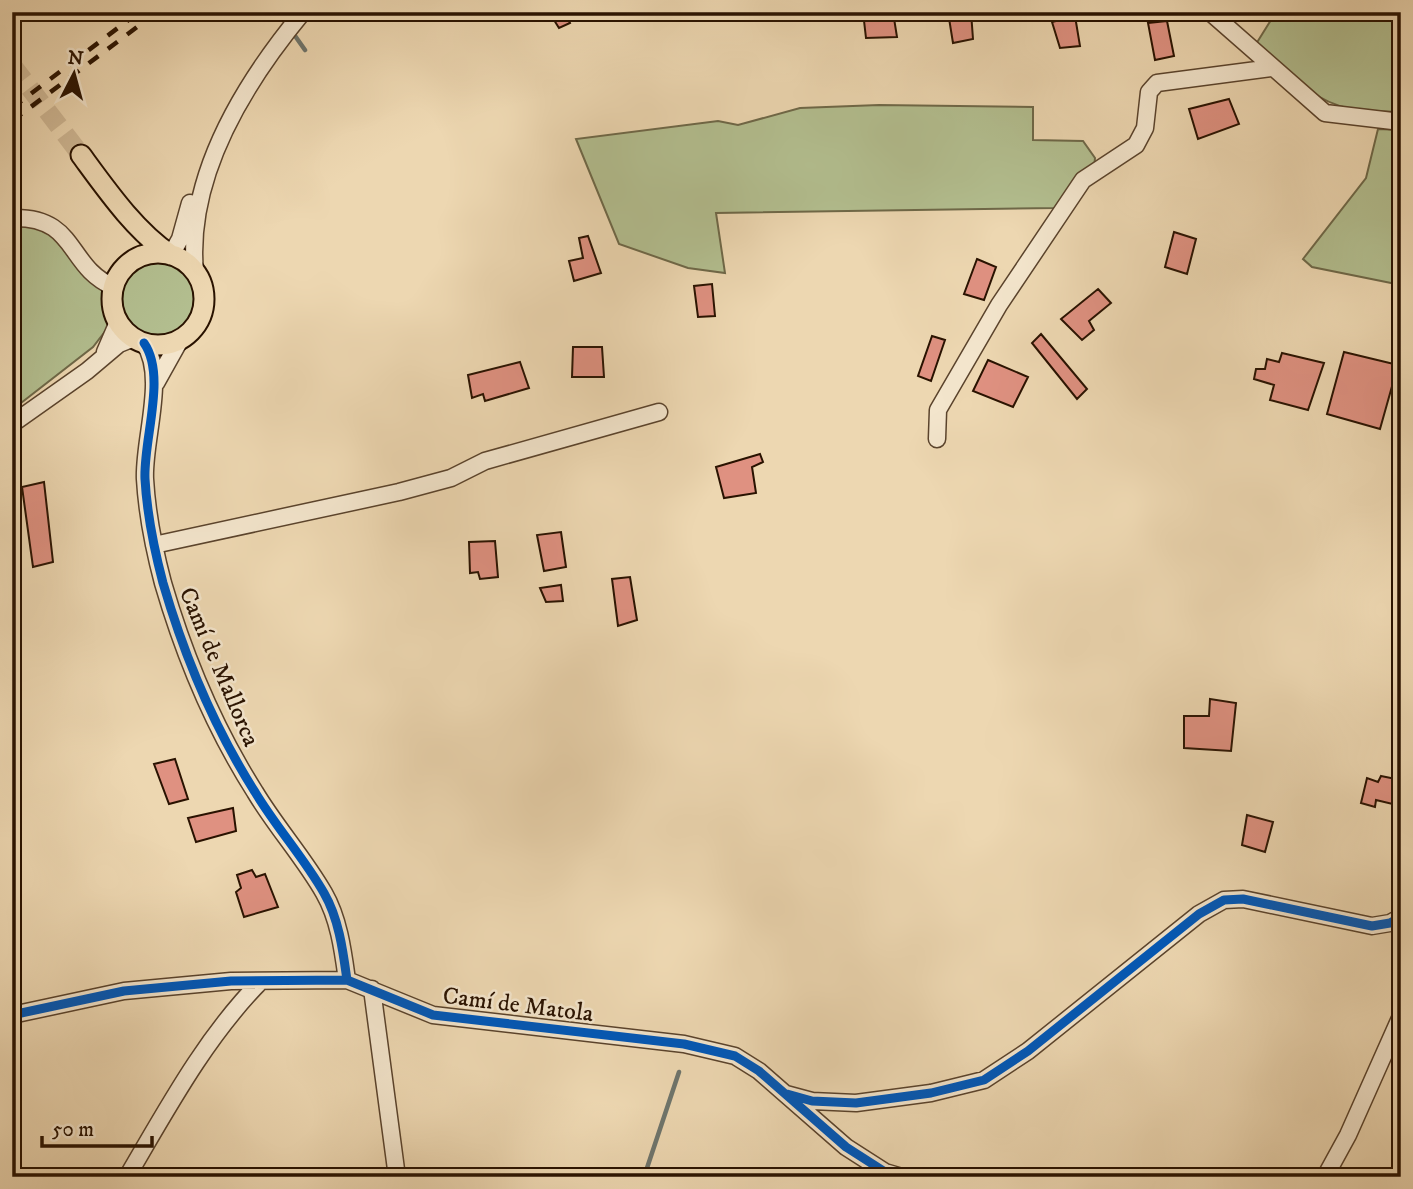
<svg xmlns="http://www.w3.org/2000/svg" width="1413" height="1189" viewBox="0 0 1413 1189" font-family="'IM FELL DW Pica',serif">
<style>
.green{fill:#b3bf90;stroke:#6e6848;stroke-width:2}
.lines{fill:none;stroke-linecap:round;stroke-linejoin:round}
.stream{stroke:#6e756d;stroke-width:4.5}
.building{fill:#df9181;stroke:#291200;stroke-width:2}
.major-tunnel{stroke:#d0b996;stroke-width:19;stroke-dasharray:19 10;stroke-linecap:butt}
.minor-casing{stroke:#5a432c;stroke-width:19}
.major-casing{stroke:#291200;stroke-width:23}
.minor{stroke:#f3e5cc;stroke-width:16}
.major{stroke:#edd7b1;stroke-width:19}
.rail{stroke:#291200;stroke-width:4.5;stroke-dasharray:12 12;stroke-linecap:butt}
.cycleway-casing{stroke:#f3e5cc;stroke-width:13}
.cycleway{stroke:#0057b8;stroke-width:9}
.labels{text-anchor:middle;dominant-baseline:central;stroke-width:5;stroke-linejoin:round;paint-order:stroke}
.street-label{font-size:24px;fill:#291200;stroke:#f3e5cc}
</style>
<rect width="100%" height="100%" fill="#edd7b1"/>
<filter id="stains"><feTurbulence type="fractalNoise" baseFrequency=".00286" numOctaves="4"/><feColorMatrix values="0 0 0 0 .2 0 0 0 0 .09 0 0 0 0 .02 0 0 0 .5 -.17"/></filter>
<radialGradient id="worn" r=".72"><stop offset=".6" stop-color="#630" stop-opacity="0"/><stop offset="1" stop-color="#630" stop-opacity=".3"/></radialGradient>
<path class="green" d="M1276 12H1401V112C1384 111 1367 112 1351 109 1311 101 1284 70 1256 44Z
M879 105 1033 107V140L1083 141 1095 158 1094 168 1057 208 716 213 725 273 688 268 619 244 576 139 718 121 738 125 800 108Z
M1378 129 1401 130V285L1312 267 1303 259 1366 178Z
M12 222 46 229 111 289 113 321 93 347 12 410Z
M116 299a42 42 0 1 1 84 0a42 42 0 1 1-84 0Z"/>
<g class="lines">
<path class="stream" d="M293 33 305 50
M644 1177 679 1072"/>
</g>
<path class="building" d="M549 12H565L570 23 559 28Z
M863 12H893L897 37 866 38Z
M948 12H971L973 39 953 43Z
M1075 16 1080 46 1060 48 1052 22Z
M1167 21 1174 56 1155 60 1148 23Z
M1229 99 1239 124 1198 139 1189 109Z
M1174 232 1196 239 1187 274 1165 267Z
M588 236 601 273 574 281 569 261 583 258 579 238Z
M977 259 996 267 984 300 964 294Z
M712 284 715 316 698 317 694 286Z
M1098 289 1111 303 1089 321 1094 330 1082 340 1061 319Z
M1041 334 1087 389 1077 399 1032 343Z
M932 336 945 340 931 381 918 376Z
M573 347H602L604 377H572Z
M1344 352 1398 365 1380 429 1327 414Z
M1282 353 1324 363 1308 410 1270 400 1274 385 1254 379 1256 369H1265L1267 359 1279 362Z
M988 360 1028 377 1013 407 973 391Z
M520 362 529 388 485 401 483 394 472 398 468 375Z
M760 454 763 462 752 467 756 493 724 498 716 467Z
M44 482 53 562 33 567 22 487Z
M561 532 566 567 544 571 537 535Z
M495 541 498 577 480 579 478 572 470 573 469 542Z
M630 577 637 620 618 626 612 579Z
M561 585 563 601 546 602 540 588Z
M1210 699 1236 703 1231 751 1184 748V716H1209Z
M175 759 188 799 169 804 154 764Z
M1381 776 1401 780V806L1376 800 1375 807 1361 803 1367 778 1378 782Z
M233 808 236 831 196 842 188 818Z
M1247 815 1273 822 1265 852 1242 845Z
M252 870 256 877 265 874 278 907 244 917 236 892 241 888 237 875Z"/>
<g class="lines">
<path class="major-tunnel" d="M12 65 81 155"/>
<g class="minor-casing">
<path id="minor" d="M1210 12 1325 113 1401 122
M12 218C78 216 66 267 114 287
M171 255 180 239 190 203
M195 272C186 177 245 82 303 12
M144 343C167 376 143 440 145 479 147 514 154 549 163 583 184 655 215 729 255 792 276 827 304 858 324 893 339 919 343 951 347 980
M105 352 118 322
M156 383 180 340
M12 424 87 371 119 344 134 338
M937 439 938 410 999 305 1083 180 1136 145 1145 128 1149 92 1157 83 1272 68
M154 545 399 492 451 478 485 461 659 412
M372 989 397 1177
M12 1015 124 991 231 981 347 980 433 1015 684 1044 735 1056 759 1071 846 1147 885 1172 902 1177
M786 1094 812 1101 856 1103 931 1093 984 1080 1028 1051 1199 914 1224 900 1243 899 1372 926 1390 923 1401 917
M127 1177C167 1109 205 1038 260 982
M1325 1177 1348 1135 1401 1016"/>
</g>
<g class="major-casing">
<path id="major" d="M81 155C106 189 135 231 171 255
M112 299a46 46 0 1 1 92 0a46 46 0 1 1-92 0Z"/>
</g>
<use href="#minor" class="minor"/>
<use href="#major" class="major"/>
<path class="rail" d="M12 108 139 12
M12 121 157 12"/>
<g class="cycleway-casing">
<path id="cycleway" d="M144 343C167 376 143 440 145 479 147 514 154 549 163 583 184 655 215 729 255 792 276 827 304 858 324 893 339 919 343 951 347 980
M12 1015 124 991 231 981 347 980 433 1015 684 1044 735 1056 759 1071 846 1147 885 1172 902 1177
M787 1094 812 1101 856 1103 931 1093 984 1080 1028 1051 1199 914 1224 900 1243 899 1372 926 1390 923 1401 917"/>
</g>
<use href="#cycleway" class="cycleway"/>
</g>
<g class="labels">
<g class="street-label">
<text transform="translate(219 667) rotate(67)">Camí de Mallorca</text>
<text transform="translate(518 1005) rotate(7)">Camí de Matola</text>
</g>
</g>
<rect width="1413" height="1189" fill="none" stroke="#edd7b1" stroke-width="42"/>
<rect x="14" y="14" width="1385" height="1161" fill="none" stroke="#291200" stroke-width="3.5"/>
<rect x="21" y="21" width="1371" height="1147" fill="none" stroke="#291200" stroke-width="2"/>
<g transform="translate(74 74) rotate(6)" stroke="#f3e5cc" stroke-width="5" paint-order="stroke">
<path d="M0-5L12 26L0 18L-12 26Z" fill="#291200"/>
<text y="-10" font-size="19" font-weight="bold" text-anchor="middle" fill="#291200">N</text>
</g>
<path d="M42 1136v10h110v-10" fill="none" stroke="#291200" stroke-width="3.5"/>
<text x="52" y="1136" font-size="21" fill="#291200" stroke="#f3e5cc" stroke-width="5" paint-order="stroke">50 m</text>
<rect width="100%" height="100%" filter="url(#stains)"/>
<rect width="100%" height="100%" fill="url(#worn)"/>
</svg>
